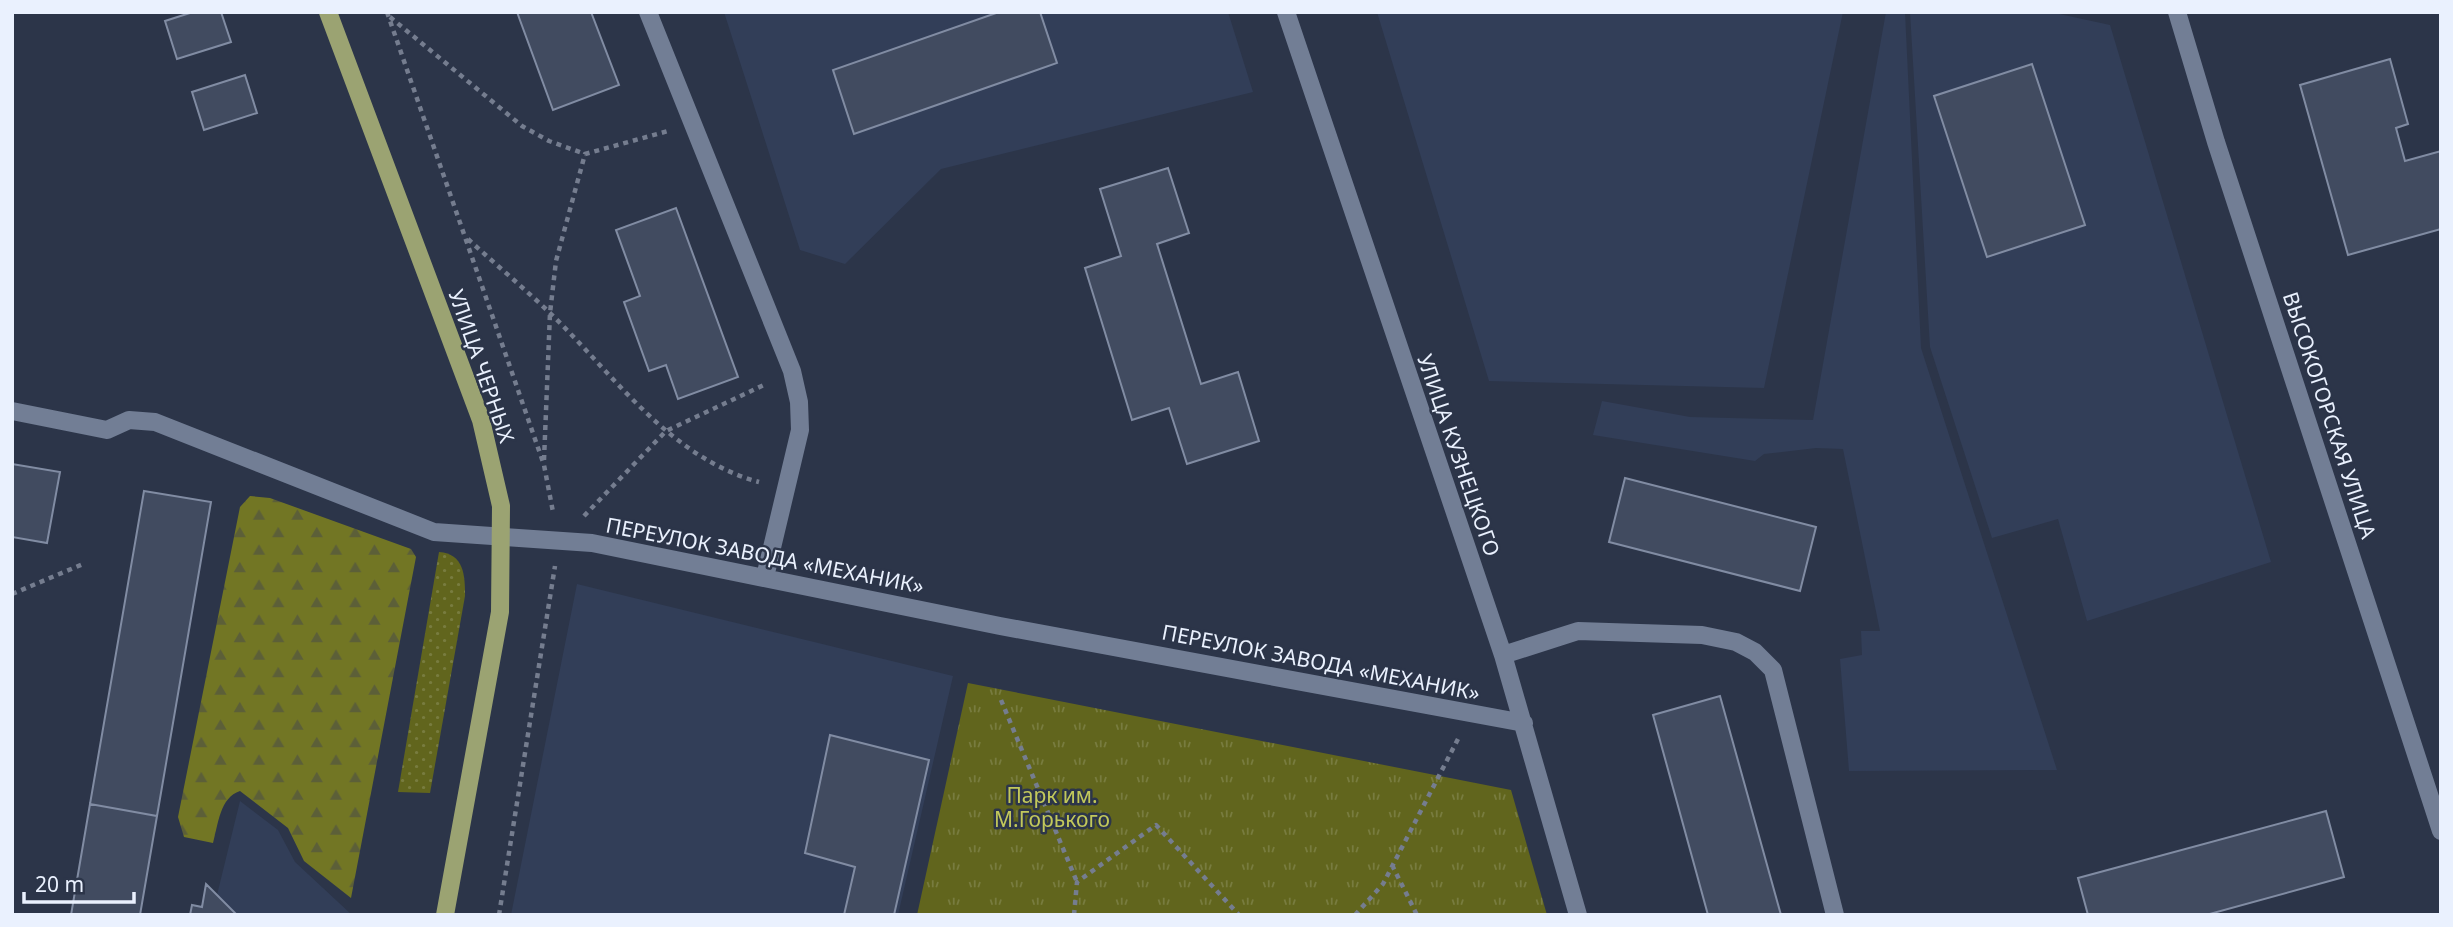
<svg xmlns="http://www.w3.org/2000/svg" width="2453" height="927" viewBox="0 0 2453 927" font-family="'Noto Sans',sans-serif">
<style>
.built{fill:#323e58}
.grass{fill:url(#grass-dots)}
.forest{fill:url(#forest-firs)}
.park{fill:url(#park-tufts)}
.building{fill:#414b60;stroke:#818ca3;stroke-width:2}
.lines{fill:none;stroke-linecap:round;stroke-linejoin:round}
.path{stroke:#757d8f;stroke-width:4.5;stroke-dasharray:5 5;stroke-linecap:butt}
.minor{stroke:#727e95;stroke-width:18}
.major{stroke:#9ba372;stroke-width:18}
.labels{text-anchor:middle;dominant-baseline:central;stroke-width:5;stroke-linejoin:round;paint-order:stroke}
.street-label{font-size:21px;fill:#eaf1fe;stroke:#2c3549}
.park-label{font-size:21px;fill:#c2c85b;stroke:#2c3549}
</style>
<defs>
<pattern id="grass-dots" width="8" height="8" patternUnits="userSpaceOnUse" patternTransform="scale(1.75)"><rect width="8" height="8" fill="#61651d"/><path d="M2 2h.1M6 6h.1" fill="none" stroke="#787c3f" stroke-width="1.8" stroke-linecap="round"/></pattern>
<pattern id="forest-firs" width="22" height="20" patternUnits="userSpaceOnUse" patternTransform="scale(1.75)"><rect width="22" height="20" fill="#727624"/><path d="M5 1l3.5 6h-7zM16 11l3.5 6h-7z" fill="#5c5f38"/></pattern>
<pattern id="park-tufts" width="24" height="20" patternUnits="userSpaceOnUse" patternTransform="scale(1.75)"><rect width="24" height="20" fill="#61651d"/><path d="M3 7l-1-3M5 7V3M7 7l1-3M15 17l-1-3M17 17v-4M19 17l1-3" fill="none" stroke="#787c3f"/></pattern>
</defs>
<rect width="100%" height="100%" fill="#2c3549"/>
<path class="built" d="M724 12H1228L1253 92 941 169 845 264 800 250Z
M1377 12H1843L1764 388 1489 381Z
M1886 12H1905L1921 348 2057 770 1849 771 1840 659 1862 655 1861 631H1880L1843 449 1816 448 1764 454 1755 461 1593 435 1602 401 1690 417 1813 420Z
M1910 12H2050L2110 25 2271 562 2087 621 2058 519 1992 538 1930 347Z
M577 584 953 676 898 915H511Z
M240 801 278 830 295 862 352 915H237L217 895Z"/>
<path class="grass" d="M439 552C464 554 465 575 465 596L430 793 398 792Z"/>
<path class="forest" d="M250 496 270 498 411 549 416 557 351 898 304 861 288 828 240 791C220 797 218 825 213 843L184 837 178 817 240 507Z"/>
<path class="park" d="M968 683 1511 790 1547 915H917Z"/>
<path class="building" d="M193 12H221L231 42 177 59 165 21Z
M517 12H591L619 85 553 110Z
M999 12H1040L1057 63 854 134 833 70Z
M2390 59 2408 124 2396 128 2405 161 2441 151V229L2348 255 2300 85Z
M2032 64 2085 225 1987 257 1934 96Z
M245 75 257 113 204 130 192 92Z
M1168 168 1189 233 1157 244 1201 384 1238 372 1259 441 1187 464 1169 408 1132 420 1085 268 1121 256 1100 189Z
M676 208 738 377 678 399 666 365 649 371 624 302 640 296 616 230Z
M12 464 60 472 47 543 12 537Z
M1625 478 1816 527 1800 591 1609 542Z
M144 491 211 502 157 816 90 804Z
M1720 696 1781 915H1708L1653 715Z
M830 735 929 760 894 915H844L855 867 805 853Z
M90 804 157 816 140 915H71Z
M2326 811 2344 877 2206 915H2088L2078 878Z
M206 884 237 915H190L192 905 202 907Z"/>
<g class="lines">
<path class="path" d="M387 12 544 465 553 512
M390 17 522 126 549 141 585 154
M468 239C495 264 524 288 551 314 614 375 670 458 759 482
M544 460 550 313 556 261 585 154 668 131
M584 516 666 431 766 384
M12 594 83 564
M1001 700 1077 882
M1392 865 1417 915
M499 915 555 566
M1074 915 1077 882 1156 825 1239 915
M1355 915 1383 884 1458 739"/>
<path class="minor" d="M648 12 792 371 799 402 800 430 765 577
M1286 12 1503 655 1578 915
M2177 12 2216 142 2441 831
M12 411 107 430 129 420 155 422 434 532 592 543 1000 626 1524 723
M1503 655 1578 631 1702 635 1736 642 1755 652 1773 670 1835 915"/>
<path class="major" d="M328 12 481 420 501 506 500 612 445 915"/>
</g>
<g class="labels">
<g class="street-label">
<text transform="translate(482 366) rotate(71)">УЛИЦА ЧЕРНЫХ</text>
<text transform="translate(2330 415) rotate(72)">ВЫСОКОГОРСКАЯ УЛИЦА</text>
<text transform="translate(1459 455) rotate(71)">УЛИЦА КУЗНЕЦКОГО</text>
<text transform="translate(765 555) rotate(11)">ПЕРЕУЛОК ЗАВОДА «МЕХАНИК»</text>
<text transform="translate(1321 662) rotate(11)">ПЕРЕУЛОК ЗАВОДА «МЕХАНИК»</text>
</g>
<g class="park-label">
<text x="1052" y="795">Парк им.<tspan x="1052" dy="24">М.Горького</tspan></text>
</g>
</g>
<rect width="2453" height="927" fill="none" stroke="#eaf1fe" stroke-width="28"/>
<path d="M24 892v10h110v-10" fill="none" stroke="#eaf1fe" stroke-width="3.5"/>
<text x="35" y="892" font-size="21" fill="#eaf1fe" stroke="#2c3549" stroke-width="5" paint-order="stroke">20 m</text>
</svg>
